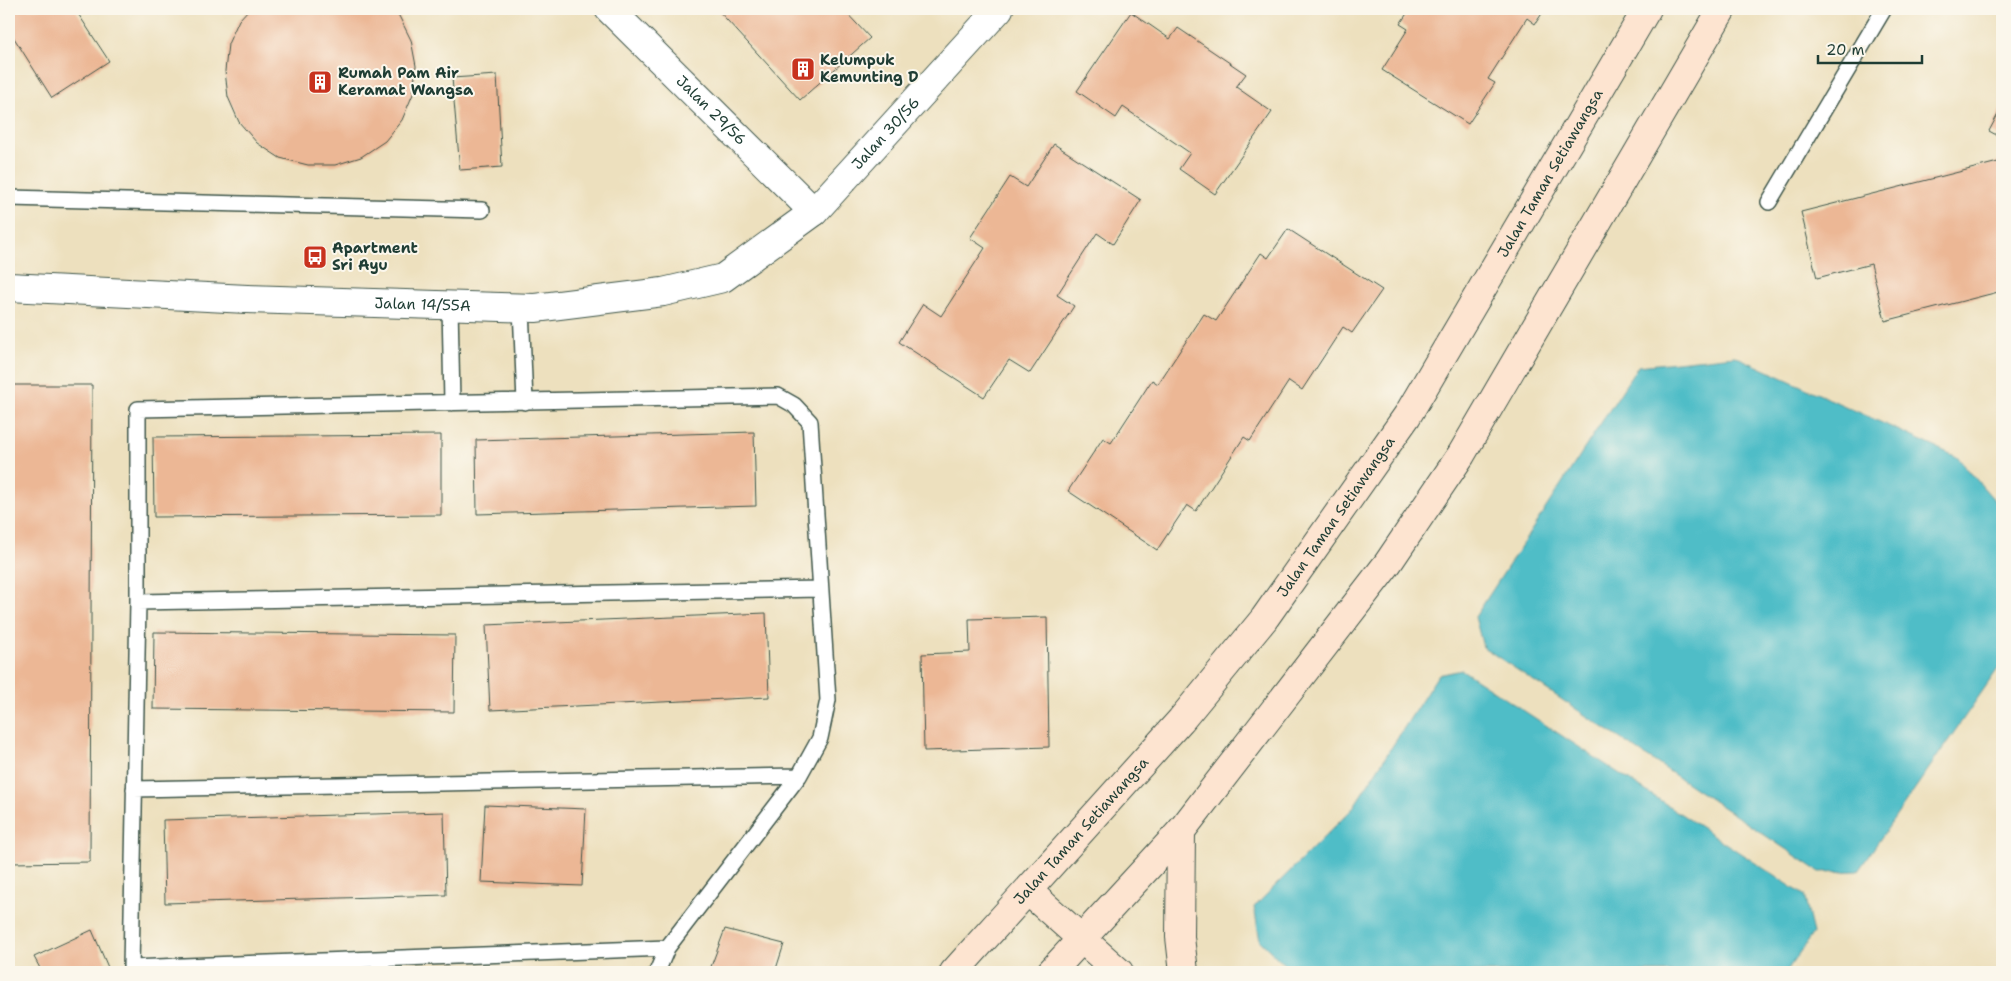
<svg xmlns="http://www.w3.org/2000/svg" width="2011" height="981" viewBox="0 0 2011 981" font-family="'Shantell Sans',sans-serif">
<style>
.water{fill:#4fbdc7;stroke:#377d7e}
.building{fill:#ecb795}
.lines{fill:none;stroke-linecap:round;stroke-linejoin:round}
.lane-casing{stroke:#3e5549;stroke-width:18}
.street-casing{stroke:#3e5549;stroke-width:30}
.secondary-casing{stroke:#3e5549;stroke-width:30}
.lane{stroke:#fff;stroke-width:15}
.street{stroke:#fff;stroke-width:28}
.secondary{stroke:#fde4d0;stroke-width:28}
.labels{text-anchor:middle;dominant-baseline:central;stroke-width:4;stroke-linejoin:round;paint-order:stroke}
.poi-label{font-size:15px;font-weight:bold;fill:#1f3d34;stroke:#fbf7ec;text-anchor:start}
.street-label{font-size:15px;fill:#1f3d34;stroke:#fbf7ec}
</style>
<rect width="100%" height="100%" fill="#fbf7ec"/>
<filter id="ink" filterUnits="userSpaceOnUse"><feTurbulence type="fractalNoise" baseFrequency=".02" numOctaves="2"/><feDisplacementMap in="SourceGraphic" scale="10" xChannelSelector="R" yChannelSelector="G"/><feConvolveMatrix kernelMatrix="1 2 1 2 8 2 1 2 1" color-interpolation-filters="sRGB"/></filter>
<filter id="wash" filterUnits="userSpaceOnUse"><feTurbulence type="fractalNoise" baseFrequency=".0096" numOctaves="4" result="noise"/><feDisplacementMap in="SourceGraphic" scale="20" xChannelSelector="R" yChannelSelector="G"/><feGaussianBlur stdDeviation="1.12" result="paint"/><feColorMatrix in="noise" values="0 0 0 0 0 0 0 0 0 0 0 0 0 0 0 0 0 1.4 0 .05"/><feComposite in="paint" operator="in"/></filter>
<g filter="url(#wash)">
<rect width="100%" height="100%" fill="#ede0be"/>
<path class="water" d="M1735 356 1957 457 2002 509V663L1858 871 1820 872 1483 647 1475 617 1638 366Z
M1462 670 1804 895 1813 933 1786 972H1292L1260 941 1254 907 1352 809 1438 675Z"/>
<g id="blocks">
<path class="building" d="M9 9H75L109 61 52 98 9 30Z
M249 9H392L399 16 411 40 416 66 413 94 402 120 385 141 361 157 335 165H308L280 158 257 143 239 122 228 97 225 71 228 44 239 20Z
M717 9H843L870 38 800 100Z
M1410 9H1545L1535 24 1527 18 1488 79 1495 83 1468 124 1382 70 1408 29 1400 24Z
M1131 12 1170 39 1178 28 1246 74 1236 87 1272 112 1215 194 1179 169 1190 153 1123 107 1116 118 1077 91Z
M497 75 502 167 460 170 452 78Z
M2002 107V138L1989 131Z
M1054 144 1141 200 1113 244 1097 233 1057 295 1074 306 1030 373 1009 360 984 397 899 342 923 304 941 316 985 248 970 238 1010 177 1026 187Z
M2002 161V291L1885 321 1871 264 1817 278 1801 212Z
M1288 229 1382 290 1352 333 1343 327 1302 390 1289 381 1250 441 1244 437 1196 511 1187 505 1157 550 1068 491 1103 438 1111 443 1152 380 1158 384 1204 314 1216 321 1261 253 1268 258Z
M9 385H92L90 862 9 863Z
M754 432 756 506 477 514 476 440Z
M441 435V515L154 517 153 437Z
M766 613 769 697 490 710 486 625Z
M1047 617 1049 747 924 751 922 654 970 652 969 619Z
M154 632 455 635 454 712 153 709Z
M485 805 586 809 582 886 481 882Z
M444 812 446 895 165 903 163 820Z
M725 929 784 944 775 972H709Z
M92 930 110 972H42L34 957Z"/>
</g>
</g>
<g filter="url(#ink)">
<use href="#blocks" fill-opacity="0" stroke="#3e5549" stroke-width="1"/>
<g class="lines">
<g class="lane-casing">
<path id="lane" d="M9 198 482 210
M1769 202 1884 9
M450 305 452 403
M521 308 525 402
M138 602 820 589
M134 789 799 776
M131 968 667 948
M133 972 131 968 138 602V409L778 396 794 405 810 422 828 700 820 738 799 776 667 948 657 972"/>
</g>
<g class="street-casing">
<g id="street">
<path id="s1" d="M609 9 814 212"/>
<path id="s2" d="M9 287 247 299 535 308 663 292 723 278 814 212 999 9"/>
</g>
</g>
<g class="secondary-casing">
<g id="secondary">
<path d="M1181 831 1180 937 1184 972"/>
<path d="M1028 891 1119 972"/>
<path id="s3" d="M954 972 1181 720 1264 619 1407 416 1647 9"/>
<path d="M1051 972 1181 831 1388 563 1461 455 1722 9"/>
</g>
</g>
<use href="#lane" class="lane"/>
<use href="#street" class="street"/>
<use href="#secondary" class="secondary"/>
</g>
</g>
<defs>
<g id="building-square" transform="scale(1.25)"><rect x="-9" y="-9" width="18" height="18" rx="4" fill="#c8321e" stroke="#fbf7ec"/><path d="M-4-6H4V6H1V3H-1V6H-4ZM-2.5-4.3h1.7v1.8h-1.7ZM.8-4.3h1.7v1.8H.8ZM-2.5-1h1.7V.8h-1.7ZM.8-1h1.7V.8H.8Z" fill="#fff"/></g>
<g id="bus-square" transform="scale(1.25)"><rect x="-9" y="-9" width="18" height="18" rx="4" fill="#c8321e" stroke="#fbf7ec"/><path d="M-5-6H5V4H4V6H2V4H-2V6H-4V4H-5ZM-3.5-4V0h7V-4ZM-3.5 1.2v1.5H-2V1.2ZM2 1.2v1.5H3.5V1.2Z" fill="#fff"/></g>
</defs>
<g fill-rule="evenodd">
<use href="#building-square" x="803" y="69"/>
<use href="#building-square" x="320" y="82"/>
<use href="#bus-square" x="315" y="257"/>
</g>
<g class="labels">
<g class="poi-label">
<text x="820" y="60">Kelumpuk<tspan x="820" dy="17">Kemunting D</tspan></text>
<text x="338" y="73">Rumah Pam Air<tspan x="338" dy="17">Keramat Wangsa</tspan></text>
<text x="332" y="248">Apartment<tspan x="332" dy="17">Sri Ayu</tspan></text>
</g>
<g class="street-label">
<text stroke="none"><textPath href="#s1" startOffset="144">Jalan 29/56</textPath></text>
<text stroke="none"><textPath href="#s2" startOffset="936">Jalan 30/56</textPath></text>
<text stroke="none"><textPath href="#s3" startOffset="1000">Jalan Taman Setiawangsa</textPath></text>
<text stroke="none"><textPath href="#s2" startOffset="414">Jalan 14/55A</textPath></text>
<text stroke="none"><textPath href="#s3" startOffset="595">Jalan Taman Setiawangsa</textPath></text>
<text stroke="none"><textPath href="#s3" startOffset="190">Jalan Taman Setiawangsa</textPath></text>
</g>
</g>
<rect width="2011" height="981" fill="none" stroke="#fbf7ec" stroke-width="30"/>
<path d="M1818 55v8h104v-8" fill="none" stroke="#1f3d34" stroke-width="2.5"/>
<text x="1826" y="55" font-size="15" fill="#1f3d34" stroke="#fbf7ec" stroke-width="4" paint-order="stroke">20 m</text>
</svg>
